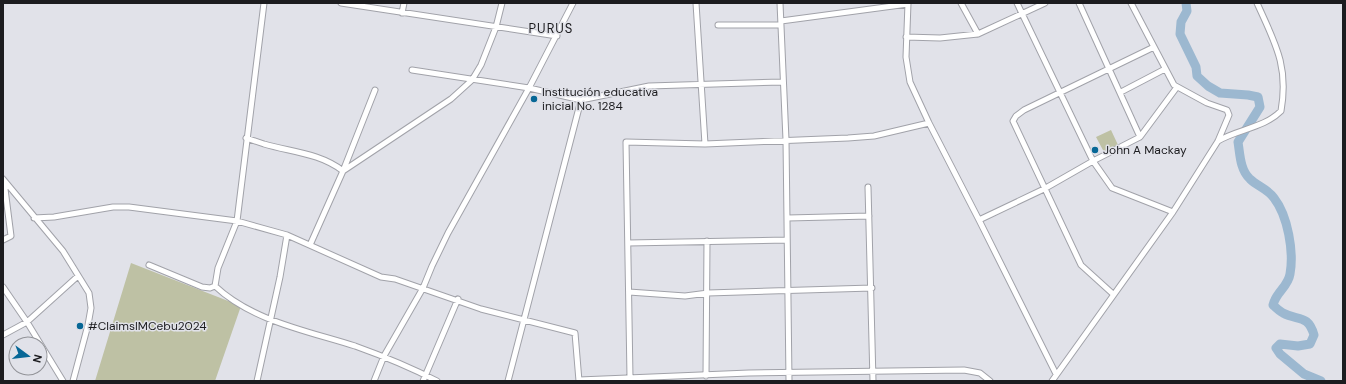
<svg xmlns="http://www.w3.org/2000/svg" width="1346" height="384" viewBox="0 0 1346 384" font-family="'DM Sans',sans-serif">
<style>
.green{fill:#bec1a4}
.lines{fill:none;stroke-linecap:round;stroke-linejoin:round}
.river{stroke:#9cb8d0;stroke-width:9}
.minor-casing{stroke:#a1a2a9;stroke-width:7}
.minor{stroke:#fff;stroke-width:5}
.poi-dot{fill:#076796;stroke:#e1e2e9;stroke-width:1.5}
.labels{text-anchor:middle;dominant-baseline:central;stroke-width:3;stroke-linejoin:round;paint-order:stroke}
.poi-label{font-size:12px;fill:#1c1c1f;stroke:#e1e2e9;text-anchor:start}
.neighbourhood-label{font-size:13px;letter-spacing:1px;fill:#1c1c1f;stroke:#e1e2e9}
</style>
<rect width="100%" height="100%" fill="#e1e2e9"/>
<path class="green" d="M1111 130 1118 145 1104 152 1096 137Z
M131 263 241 306 215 381H95Z"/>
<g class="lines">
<path class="river" d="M1186 3 1187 11 1181 22 1180 34 1196 67 1197 76 1208 86 1220 93 1248 95 1258 97 1260 107 1238 142C1240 154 1240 170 1250 179 1257 186 1268 189 1274 198 1288 216 1294 252 1290 274 1288 287 1276 292 1273 305 1276 308 1279 311 1283 313 1298 321 1308 314 1314 335L1310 344 1298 346 1280 344 1276 348 1280 354 1304 374 1321 381"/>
<g class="minor-casing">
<path id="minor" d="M264 3 237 221 218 268 215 286C252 321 308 331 355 346 383 356 410 367 437 381
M341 3 557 36
M696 3 705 144 848 138 874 136 929 123
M780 3 786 140 789 381
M908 3 906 57 910 82 929 123 979 220 1056 374
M961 3 978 34
M1017 3 1093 161 1112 188 1173 212
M402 13 404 3
M781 21 908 4
M718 25H781
M906 37 940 38 978 34 1045 3
M412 70 529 88 581 100 649 86 782 82
M1121 92 1165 69
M1140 137 1177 87
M246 138C252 140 258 142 264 144 291 152 320 153 343 171L375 90
M1218 141C1238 129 1264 128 1281 111 1289 66 1275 43 1257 3
M3 179 63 251 89 293 91 308 88 325 73 381
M868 187 873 381
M34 218 54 217 113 207H129L237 221 287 235 381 277 395 279 481 309 575 333 579 381
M788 218 869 216
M979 220 1044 189 1093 161 1140 137 1079 3
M3 240 11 236 4 181
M628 243 787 240
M310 245 343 171 451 99 472 80 481 65 496 27 502 3
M149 265 202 287 210 288 215 286
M3 287 27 322 63 381
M629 292 685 296 708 293 872 288
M1113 294 1081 265 1013 121 1016 116 1024 110 1154 47
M3 335 27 322 78 276
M706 376 707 241
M630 377 626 142 705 144
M579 380 749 373 964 370 980 373 990 381
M257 381 280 277 287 235
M374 381 384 356 423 288 432 266 448 233 529 88 573 3
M423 381 458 299
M508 381 581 100
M1052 381 1173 212 1218 141 1229 115 1227 110 1207 103 1174 85 1131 3"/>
</g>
<use href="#minor" class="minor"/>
</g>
<g class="poi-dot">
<circle cx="534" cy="99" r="4"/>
<circle cx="1095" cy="150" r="4"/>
<circle cx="80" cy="326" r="4"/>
</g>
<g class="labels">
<g class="poi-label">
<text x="542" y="92">Institución educativa<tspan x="542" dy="14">inicial No. 1284</tspan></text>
<text x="1103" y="150">John A Mackay</text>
<text x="88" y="326">#ClaimsIMCebu2024</text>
</g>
<g class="neighbourhood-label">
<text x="551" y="28">PURUS</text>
</g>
</g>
<rect width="1346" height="384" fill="none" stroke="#1c1c1f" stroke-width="8"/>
<g transform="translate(28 356) rotate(105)"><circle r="19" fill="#e1e2e9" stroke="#929398"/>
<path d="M0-3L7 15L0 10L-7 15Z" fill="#076796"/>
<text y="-6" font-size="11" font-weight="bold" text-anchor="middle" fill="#1c1c1f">N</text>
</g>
</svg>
